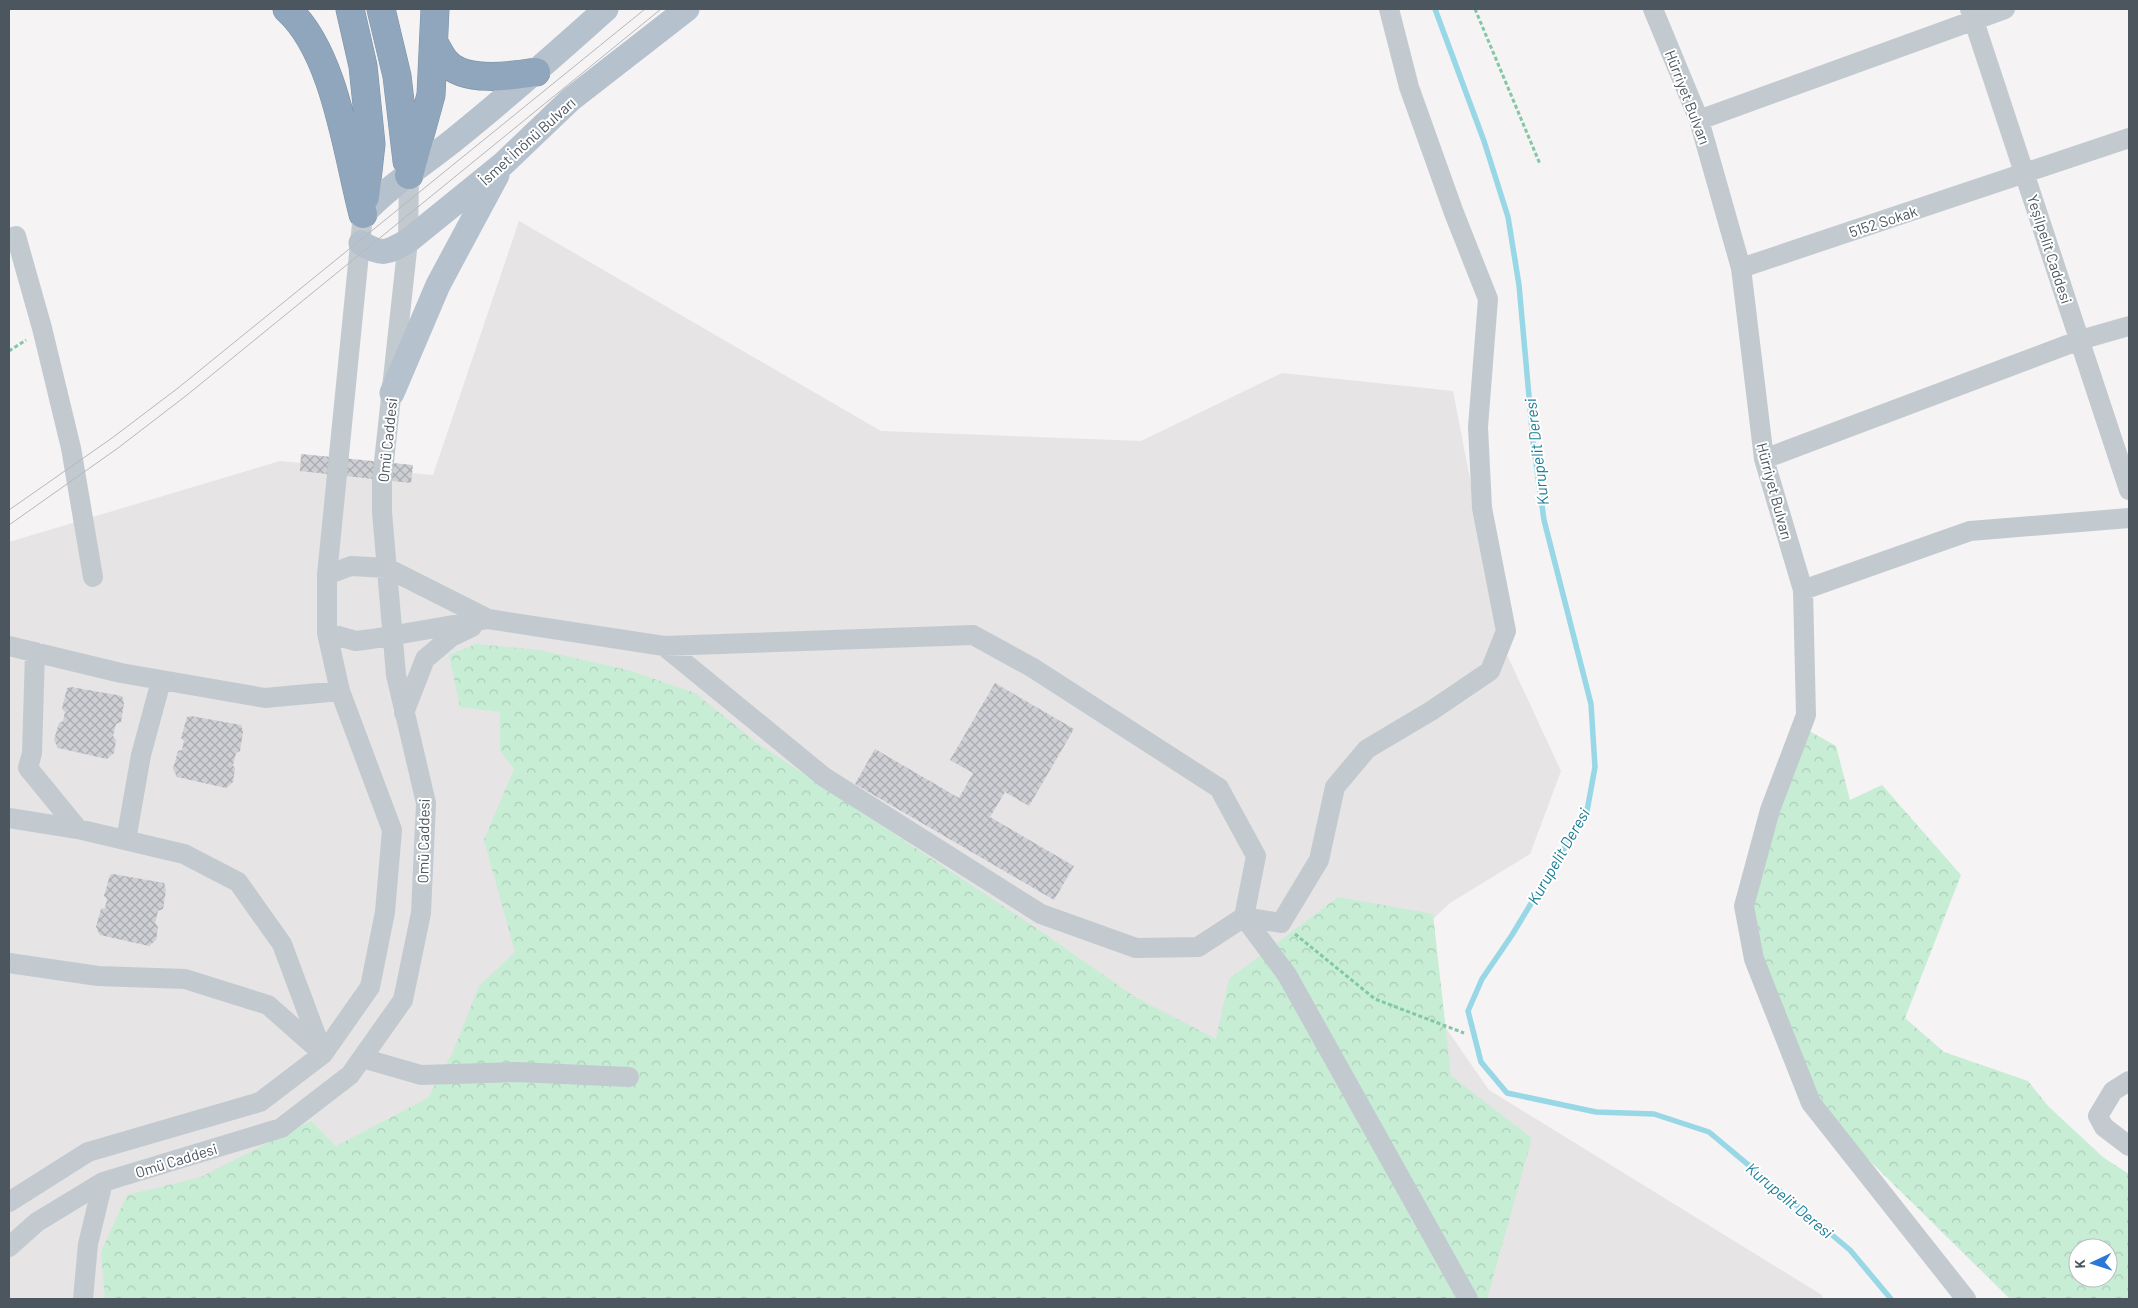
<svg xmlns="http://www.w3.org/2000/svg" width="2138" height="1308" viewBox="0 0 2138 1308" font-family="Barlow,sans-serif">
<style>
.education{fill:#e6e4e4}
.forest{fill:url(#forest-crowns);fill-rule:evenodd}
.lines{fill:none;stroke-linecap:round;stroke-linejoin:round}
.stream{stroke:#98d7e6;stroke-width:5.5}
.building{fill:url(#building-cross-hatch)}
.highway-casing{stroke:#7b91a8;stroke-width:29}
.path{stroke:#81c8a4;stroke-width:3;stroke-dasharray:4 2.5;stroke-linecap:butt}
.minor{stroke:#c2cad0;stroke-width:20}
.major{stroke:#b5c2ce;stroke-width:25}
.highway{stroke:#90a6bc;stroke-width:28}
.tram{stroke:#b6b8bc;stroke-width:1}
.labels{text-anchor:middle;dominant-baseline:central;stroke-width:4;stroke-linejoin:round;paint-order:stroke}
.street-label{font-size:15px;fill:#4c565f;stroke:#fff}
.water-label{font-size:16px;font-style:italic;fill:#197d95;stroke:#fff}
</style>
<defs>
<pattern id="forest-crowns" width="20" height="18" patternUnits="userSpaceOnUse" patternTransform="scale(1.25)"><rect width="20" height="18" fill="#c7edd5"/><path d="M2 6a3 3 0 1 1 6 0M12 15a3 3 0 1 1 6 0" fill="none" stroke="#adcdb9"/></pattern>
<pattern id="building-cross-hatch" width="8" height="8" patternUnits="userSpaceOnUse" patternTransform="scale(1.25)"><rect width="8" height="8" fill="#cdcfd4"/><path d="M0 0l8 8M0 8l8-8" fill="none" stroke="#a9abaf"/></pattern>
</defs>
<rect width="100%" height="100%" fill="#f5f3f3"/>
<path class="education" d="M519 221 881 431 1141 441 1282 373 1453 391 1502 644 1561 771 1530 854 1450 903 1395 955 1489 1090 1822 1295 1823 1299H9V542L280 461 433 475Z"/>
<path class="forest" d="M476 644 539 650 628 670 695 693 757 743 1039 930 1135 997 1216 1039 1229 979 1338 897 1433 914 1451 1076 1532 1138 1487 1299H105L101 1252 127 1195 201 1177 311 1121 336 1146 428 1098 453 1052 479 986 515 952 484 840 514 769 500 751V712L460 707 449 655Z
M1802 727 1836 746 1850 800 1882 785 1961 875 1905 1018 1944 1052 2028 1081 2048 1106 2104 1158 2129 1174V1299H2010L1811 1103 1744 906ZM2078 1248H2108V1278H2078Z"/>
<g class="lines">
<path class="stream" d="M1435 9 1484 141 1508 217 1519 285 1533 441 1544 520 1591 704 1595 767 1587 811 1512 935 1482 979 1468 1011 1481 1062 1507 1093 1596 1112 1654 1114 1709 1132 1850 1250 1891 1299"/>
</g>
<path class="building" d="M301 454 413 465 411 483 300 471Z
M995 683 1074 729 1029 806 1005 792 990 817 1074 866 1054 900 855 784 875 749 959 798 973 773 950 760Z
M71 687 122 696 124 703 121 722 116 724 113 736 116 740 114 753 107 759 58 748 54 740 59 723 63 721 65 712 62 709 67 688Z
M191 716 241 725 243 732 240 751 236 753 233 765 235 769 233 782 226 788 177 777 173 769 178 751 182 750 184 741 181 738 187 717Z
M113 874 164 883 166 890 163 909 158 911 155 923 158 927 156 940 149 946 100 935 96 927 101 909 105 908 107 899 104 896 110 875Z"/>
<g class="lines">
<g class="highway-casing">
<path id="highway" d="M287 9C335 52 347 153 363 214
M350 9 363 66 371 144 365 197
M381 9 397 76 407 161
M434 43C438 49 441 57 446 62 464 83 512 76 536 72
M409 175 431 95 435 9"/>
</g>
<path class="path" d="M1475 9 1540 164
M9 351 26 340
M1295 934 1375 999 1464 1033"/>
<path class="minor" d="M1389 9 1409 87 1454 213 1488 299 1478 427 1482 508 1506 631 1490 671 1431 711 1367 749 1335 787 1319 860 1281 923 1244 917 1287 975 1468 1299
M1653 9 1699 120 1741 268 1764 459 1803 590 1970 531 2129 518
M1970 9 2129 490
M1699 120 2005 9
M9 238 16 236 42 328 71 448 93 577
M1741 268 2129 138
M1764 459 2080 340 2129 326
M327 575 351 566 387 568 488 619
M1803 590 1806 715 1770 810 1744 906 1754 959 1811 1103 1966 1299
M327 633 356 641 372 639 488 619 664 646 973 635 1033 668 1219 788 1256 856 1244 917 1198 947 1136 948 1041 914 824 777 664 646
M9 646 121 673 265 698 340 691
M35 652 32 753 28 768 78 829
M404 713 425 659 451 637 472 627
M9 818 78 829 184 854 238 882 282 944 323 1054
M126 840 141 755 161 681
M9 963 98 976 185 979 268 1005 320 1051
M362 1058 421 1075 517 1072 629 1077
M2129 1081 2113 1091 2098 1116 2104 1127 2129 1146
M9 1202 88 1152 260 1102 323 1054 370 987 385 912 392 830 340 691 327 633V575L363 214
M9 1247 37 1222 103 1182 281 1128 350 1075 403 1000 421 913 426 803 396 675 382 512V480L408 241 409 175
M83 1299 88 1244 103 1182"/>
<path class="major" d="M363 214C390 185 424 164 455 139 507 97 556 54 606 9
M361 243C382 256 387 253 408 241L503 164 570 100 687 9
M392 393 438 285 497 175"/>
<use href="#highway" class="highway"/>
<path class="tram" d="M9 510 112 438 178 388 645 9
M9 525 118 448 187 395 661 9"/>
</g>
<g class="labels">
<g class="street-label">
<text transform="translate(1688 97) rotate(69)">Hürriyet Bulvarı</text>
<text transform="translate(527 141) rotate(-42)">İsmet İnönü Bulvarı</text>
<text transform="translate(1883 221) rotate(-18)">5152 Sokak</text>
<text transform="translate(2050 249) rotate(72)">Yeşilpelit Caddesi</text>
<text transform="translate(387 440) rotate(-84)">Omü Caddesi</text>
<text transform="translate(1775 491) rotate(75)">Hürriyet Bulvarı</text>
<text transform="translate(423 841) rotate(-89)">Omü Caddesi</text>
<text transform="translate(176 1160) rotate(-17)">Omü Caddesi</text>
</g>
<g class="water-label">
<text transform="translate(1536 452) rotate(-97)">Kurupelit Deresi</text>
<text transform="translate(1558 856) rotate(-60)">Kurupelit Deresi</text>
<text transform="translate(1790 1200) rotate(40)">Kurupelit Deresi</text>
</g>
</g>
<rect width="2138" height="1308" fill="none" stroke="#4c565f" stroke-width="20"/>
<g transform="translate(2093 1263) rotate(266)"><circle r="24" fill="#ffffff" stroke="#b7bbbf"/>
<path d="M0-4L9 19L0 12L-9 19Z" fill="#2c78d6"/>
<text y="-8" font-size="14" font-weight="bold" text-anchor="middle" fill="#4c565f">K</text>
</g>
</svg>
